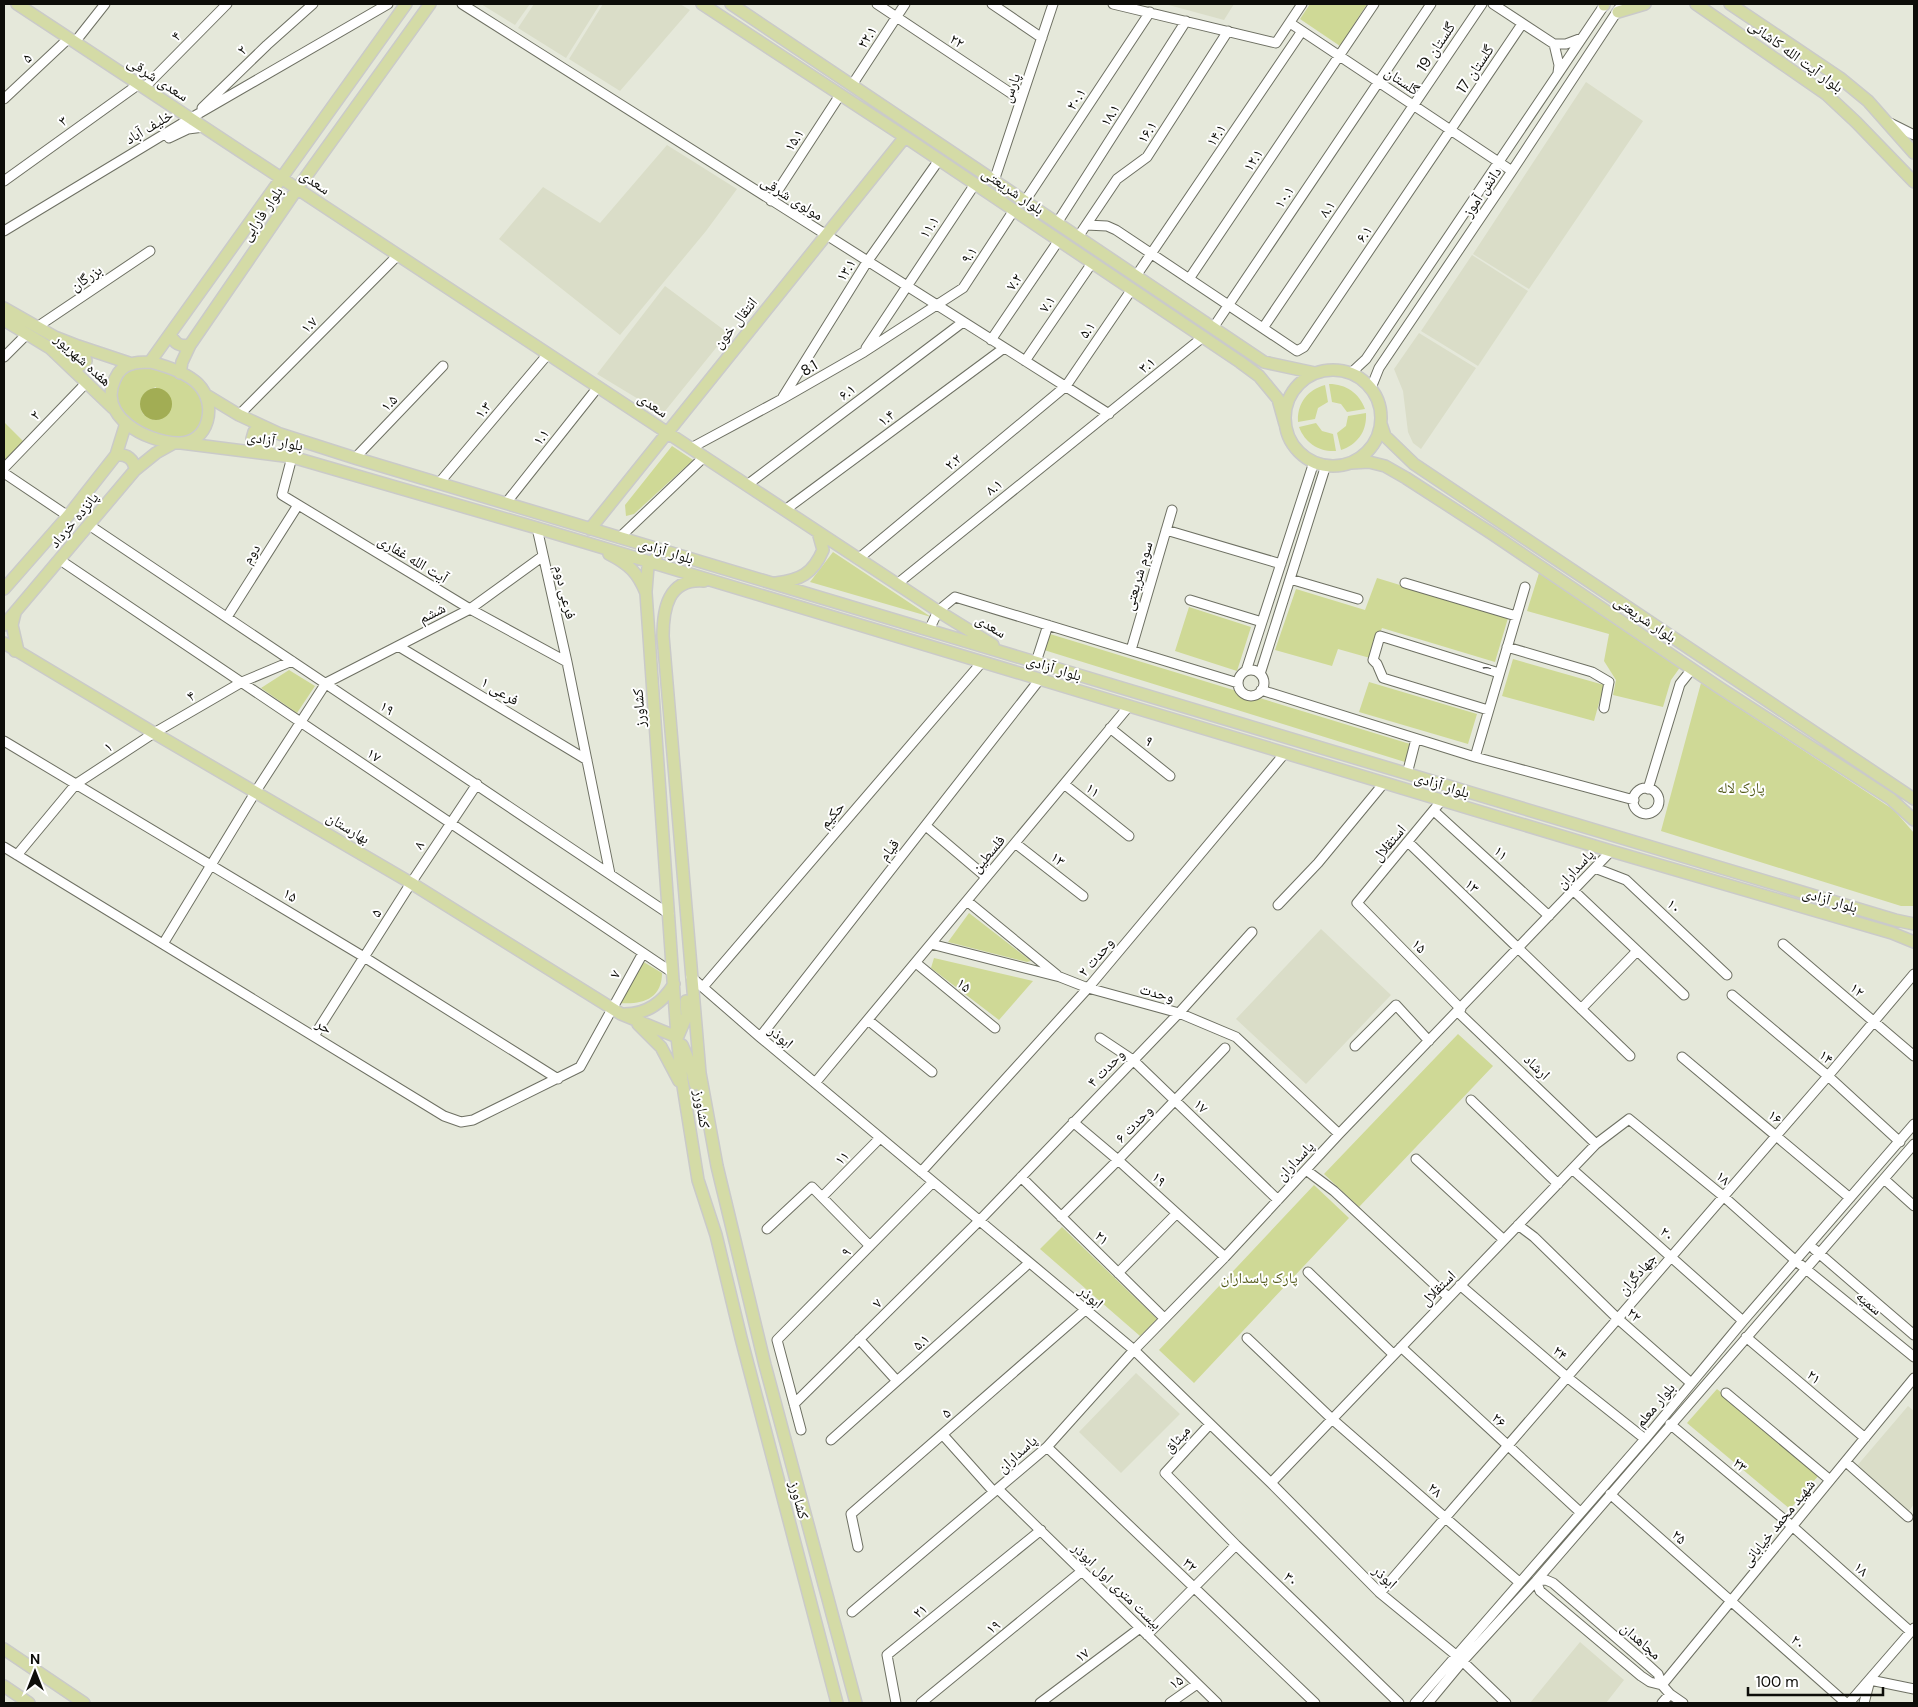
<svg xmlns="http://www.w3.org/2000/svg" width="1918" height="1707" viewBox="0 0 1918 1707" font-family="'DM Sans','Noto Naskh Arabic',sans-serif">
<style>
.built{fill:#daddc8}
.green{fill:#cfd996;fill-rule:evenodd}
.water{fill:#a2ad54}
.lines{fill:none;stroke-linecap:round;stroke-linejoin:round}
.minor-casing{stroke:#6e7063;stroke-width:11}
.major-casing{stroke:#cacac9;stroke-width:14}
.minor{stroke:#fff;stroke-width:9}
.major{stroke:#d4dba6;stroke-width:11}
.labels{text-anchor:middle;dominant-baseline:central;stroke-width:4;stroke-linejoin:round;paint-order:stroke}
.street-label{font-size:15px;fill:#0d0d09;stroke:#fff}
.park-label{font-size:15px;fill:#545b1b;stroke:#fff}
</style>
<rect width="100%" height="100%" fill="#e5e8da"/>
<path class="built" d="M481 4H530L515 25Z
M534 4H600L566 58 518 28Z
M603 4H680L690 10 620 91 569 59Z
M1165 4H1234L1224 20Z
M1586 82 1643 121 1529 289 1473 254Z
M667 145 737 189 706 231 620 335 499 239 543 187 600 223Z
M1472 255 1528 291 1478 366 1421 331Z
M665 286 728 333 665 411H658L597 374Z
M1419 333 1476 368 1421 449 1413 443 1408 432 1403 391 1394 369Z
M1321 929 1391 995 1306 1084 1236 1019Z
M1136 1373 1180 1414 1121 1473 1079 1432Z
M1908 1406 1914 1411V1504L1909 1511 1856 1467Z
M1580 1642 1624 1680 1606 1703H1530Z"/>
<path class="green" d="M1310 4H1367L1340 46 1300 19Z
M149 364 186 379 206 402 201 427 185 440 145 432 118 409 115 387 129 367ZM156 387 162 419 154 420 143 414C137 402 142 391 156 387Z
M1329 384C1346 384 1359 393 1365 409L1347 412 1341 404 1332 402Z
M1325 385 1328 402 1318 408 1315 419 1298 422C1297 404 1307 390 1325 385Z
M1366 413C1367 431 1358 444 1341 450L1337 433 1346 426 1348 416Z
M4 422 24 442 4 464Z
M1316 423 1322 431 1333 434 1336 451C1319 452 1305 443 1299 427Z
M672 446 693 460 634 514 626 516 625 505Z
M833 552 931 617 810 582Z
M1539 573 1681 666 1671 680 1663 707 1613 695 1616 680 1604 661 1609 634 1527 611Z
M1377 578 1508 618 1495 662 1382 628 1370 658 1338 649 1332 666 1275 650 1296 589 1365 610Z
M1189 607 1251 627 1237 671 1175 651Z
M1050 634 1410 744 1405 762 1044 650Z
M1513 659 1604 685 1594 721 1502 696Z
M289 670 315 686 297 713 261 688Z
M1369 682 1477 714 1468 744 1359 712Z
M1701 683 1894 810 1914 833V906H1901L1661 831Z
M969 913 1031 961 1027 962 948 942Z
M934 958 1033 981 999 1020 931 968Z
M642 961 662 973C662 999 642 1005 619 1003Z
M1458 1034 1493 1066 1359 1207 1324 1174Z
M1314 1185 1349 1218 1194 1383 1159 1350Z
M1062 1227 1157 1319 1140 1336 1040 1249Z
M1717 1389 1819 1475 1790 1509 1687 1423Z"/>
<path class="water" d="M140 404a16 16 0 1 1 32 0a16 16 0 1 1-32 0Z"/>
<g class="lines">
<g class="minor-casing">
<path id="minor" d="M462 4 1109 414
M877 4 1021 100
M992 4 1042 38
M1113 4 1276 43 1302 4
M1493 4 1554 44H1566L1582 38
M1290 23 1512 171
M75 42 105 4
M1554 44 1559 65 1558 73
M852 85 905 4
M144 88 227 4
M4 99 69 38
M202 108 267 45 313 4
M1890 123 1914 135
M169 138 188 129 204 127
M4 181 139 84
M994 181 1053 4
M771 201 840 95
M1025 201 1150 12
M1057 223 1186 21
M1086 225 1107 226 1116 230 1297 351 1304 347 1522 24
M4 231 191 118 388 4
M1078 237 1117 179 1147 157 1228 31
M1136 276 1302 31
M1189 279 1374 4
M37 327 150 251
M1213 328 1431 4
M1263 328 1482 4
M991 340 1059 240
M866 348 975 184
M4 357 27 334
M1025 361 1092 263
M1351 373 1366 359 1605 4
M1371 388 1379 368 1510 174 1622 4
M783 397 867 262 939 160
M239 415 398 255
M691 448 782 399 864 352 963 288 1014 210
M292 457 282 495 470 609 567 662
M355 458 443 366
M4 468 87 382
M4 473 68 516
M439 483 548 354
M747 485 963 322
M506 503 598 387
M785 510 1004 348
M89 525 669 914
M537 528 567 662 610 874
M1166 530 1281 564
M619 538 704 457
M858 559 1066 386 1132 289
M60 560 673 973
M1290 579 1358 599
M1405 583 1516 616
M897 584 1203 337
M1190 600 1262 622
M227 617 298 505
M929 630 938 611 955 597 1238 683
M398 646 587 760
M1507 647 1592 672 1609 682 1604 708
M1131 650 1172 510
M1036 662 1048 625
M1238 683a13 13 0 1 1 26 0a13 13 0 1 1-26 0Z
M1246 671 1314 462
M1260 674 1326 465
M1261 690 1475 757 1634 800
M1488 710 1383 678 1377 664 1373 660 1380 636 1499 673
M1110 728 1170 776
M4 741 364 957 558 1079
M1475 757 1525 587
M1407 774 1416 739
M1064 784 1129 836
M1633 801a13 13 0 1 1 26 0a13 13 0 1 1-26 0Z
M1648 789 1680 684 1692 669
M1442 800 1357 903 1461 1009
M1434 811 1549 916
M926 826 986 877
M1408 842 1630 1056
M1015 843 1083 896
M4 847 444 1116 461 1122 473 1120 580 1067 643 953
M17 855 76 784 154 733 242 682 292 661
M1595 868 1626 880 1727 975
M1574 891 1684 995
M967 901 1057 975
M1278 905 1318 863 1384 783
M163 944 256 791 326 683 470 609 543 556
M931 944 1060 977 1088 988 1179 1013 1236 1037 1339 1134
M1783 944 1914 1056
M916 963 995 1028
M691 977 760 1037 1134 1350 1271 1483 1380 1593 1457 1656 1506 1703
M703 987 982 662
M1732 995 1828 1076 1900 1142
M1581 1009 1637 951
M1458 1012 1596 1144
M868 1020 932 1072
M314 1036 411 883 477 784
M760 1037 1040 679
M1100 1038 1133 1060 1278 1200
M1355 1046 1396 1005 1429 1041
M1682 1057 1850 1198
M815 1083 1129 706
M1471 1100 1558 1184
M1073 1122 1118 1160 1225 1257
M1416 1159 1504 1240
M1572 1169 1743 1321
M1306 1170 1334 1191 1448 1297
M921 1172 1088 988 1285 753
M1021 1177 1164 1318
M1884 1179 1914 1206
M822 1197 880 1138
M1061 1217 1118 1160 1225 1048
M1518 1225 1534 1237 1617 1318 1691 1383
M767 1229 812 1187 870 1246
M1814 1249 1914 1335
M1308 1272 1393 1354
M1118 1273 1176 1214
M1460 1285 1567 1377 1645 1439
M1746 1337 1865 1438
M1247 1338 1332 1419 1519 1582
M859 1339 897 1381
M1401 1347 1580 1512
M1726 1393 1830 1480
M794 1404 979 1221 1179 1013 1252 932
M1210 1424 1165 1473 1236 1545 1399 1703
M1670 1424 1792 1526 1911 1632
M801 1430 777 1340 933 1182
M943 1435 994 1492
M831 1440 1029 1263
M1047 1447 1315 1703
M1846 1462 1908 1517
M1271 1483 1596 1144 1629 1119 1723 1196 1796 1261 1914 1357
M998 1489 1217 1703
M1610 1494 1846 1703
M858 1547 851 1514 1085 1310
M1536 1581 1546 1580 1553 1583 1648 1665 1658 1674 1662 1685 1670 1694 1683 1703
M1536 1581 1540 1591 1641 1676 1650 1682 1662 1685
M1380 1593 1828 1076 1914 974
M852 1612 1047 1447 1134 1350 1225 1257 1339 1134 1611 851
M1147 1635 1236 1545
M1662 1685 1914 1378
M896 1703 887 1655 1041 1530
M921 1703 1082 1571
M1040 1703 1140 1628
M1170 1703 1197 1684
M1415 1703 1645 1439 1743 1321 1914 1124
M1428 1703 1462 1662 1536 1581 1914 1144
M1662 1703 1670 1694
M1849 1703 1914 1628
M1864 1703 1870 1680 1914 1689"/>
</g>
<g class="major-casing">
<path id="major" d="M17 4 938 611 993 645
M702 4 905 137 1240 362 1259 376 1278 399 1285 424
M731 4 1264 362 1315 373
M1604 4V5
M1696 4 1826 94 1856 122 1914 182
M1730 4 1840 78 1868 101 1914 153
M1618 12 1645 4
M4 308 55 337 78 346 132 364
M4 320 50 348 113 408
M170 334C175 344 180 347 190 345
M68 360 78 367 86 361 83 351 75 347
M150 362 406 4
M150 362C166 366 186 372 198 384 218 404 209 444 178 443 146 442 97 416 115 379 118 372 124 366 131 364 137 362 144 362 150 362Z
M1285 418a48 48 0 1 1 96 0a48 48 0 1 1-96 0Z
M180 373 182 362 190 345 297 189 430 4
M206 395 239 415 280 434 355 458 1895 920 1914 924
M1381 424 1385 436 1414 464 1914 799
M181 443 292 457 537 528 1611 851 1892 933 1914 942
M268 450 258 446 252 439 254 432 262 431 271 433
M116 455C127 454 134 459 135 470
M1351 463 1369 462 1385 466 1406 478 1491 533 1720 688 1891 799 1914 820
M590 529 905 137
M609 554C629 564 638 573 646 593L677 1037 682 1080 698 1180 716 1235 741 1338 837 1703
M704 581C668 578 663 609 663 636L700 1073 717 1166 765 1365 856 1703
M776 583C800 580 813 574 823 550L818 532
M4 589 68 516 116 455 126 423
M646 591 648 566 656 558
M15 613 12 625 18 651H15
M4 625 135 470 156 453 174 443
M4 643 154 733 411 883 621 1014 677 1037
M625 1014C647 1014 663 1002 674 984
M638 1024 661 1047 679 1081
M678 1036 687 1015 686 1001
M682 1045 691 1066 695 1084
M4 1649 84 1703
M4 1686 29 1703"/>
</g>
<use href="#minor" class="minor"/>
<use href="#major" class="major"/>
</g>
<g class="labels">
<g class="street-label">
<text transform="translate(176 36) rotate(-45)">۴</text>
<text transform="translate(867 37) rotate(-57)">۲۲.۱</text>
<text transform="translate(957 41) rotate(34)">۲۲</text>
<text transform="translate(1436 47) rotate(-56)">گلستان 19</text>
<text transform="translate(242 50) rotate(-44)">۲</text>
<text transform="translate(1796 56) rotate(36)">بلوار آیت الله کاشانی</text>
<text transform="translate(27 58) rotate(-43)">۵</text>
<text transform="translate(1475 69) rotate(-56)">گلستان 17</text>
<text transform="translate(158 79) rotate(33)">سعدی شرقی</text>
<text transform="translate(1402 81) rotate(34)">گلستان</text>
<text transform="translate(1011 88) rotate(-71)">پارس</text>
<text transform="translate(1076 99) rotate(-57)">۲۰.۱</text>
<text transform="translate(1110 115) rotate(-57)">۱۸.۱</text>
<text transform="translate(63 121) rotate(-35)">۳</text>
<text transform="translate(149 127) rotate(-31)">خلیف آباد</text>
<text transform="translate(1147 132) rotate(-57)">۱۶.۱</text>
<text transform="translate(1216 135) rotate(-56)">۱۴.۱</text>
<text transform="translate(794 140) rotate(-57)">۱۵.۱</text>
<text transform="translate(1253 160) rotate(-56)">۱۲.۱</text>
<text transform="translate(315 182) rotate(33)">سعدی</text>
<text transform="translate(1013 191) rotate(34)">بلوار شریعتی</text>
<text transform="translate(1482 192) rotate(-56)">دانش آموز</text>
<text transform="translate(1284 197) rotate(-56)">۱۰.۱</text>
<text transform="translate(792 198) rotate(32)">مولوی شرقی</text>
<text transform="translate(1327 209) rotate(-56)">۸.۱</text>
<text transform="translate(262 214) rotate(-56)">بلوار فارابی</text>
<text transform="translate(929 227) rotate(-56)">۱۱.۱</text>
<text transform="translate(1364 234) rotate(-56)">۶.۱</text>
<text transform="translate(969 255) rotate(-56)">۹.۱</text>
<text transform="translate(846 270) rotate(-58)">۱۳.۱</text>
<text transform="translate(86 278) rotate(-34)">بزرگان</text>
<text transform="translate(1014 282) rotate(-56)">۷.۲</text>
<text transform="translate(1047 304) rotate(-56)">۷.۱</text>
<text transform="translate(735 323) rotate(-51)">انتقال خون</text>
<text transform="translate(309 325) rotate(-45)">۱.۷</text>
<text transform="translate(1087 330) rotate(-56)">۵.۱</text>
<text transform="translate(83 360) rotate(42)">هفده شهریور</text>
<text transform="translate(1147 365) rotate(-39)">۳.۱</text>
<text transform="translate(809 368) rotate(-30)">8.1</text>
<text transform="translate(847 392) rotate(-37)">۶.۱</text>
<text transform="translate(389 403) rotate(-46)">۱.۵</text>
<text transform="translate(653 405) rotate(33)">سعدی</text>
<text transform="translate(483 410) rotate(-50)">۱.۳</text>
<text transform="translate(35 415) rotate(-46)">۲</text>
<text transform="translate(886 418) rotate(-37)">۱.۴</text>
<text transform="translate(541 437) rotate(-52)">۱.۱</text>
<text transform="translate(275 441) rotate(10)">بلوار آزادی</text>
<text transform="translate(953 462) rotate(-40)">۲.۲</text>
<text transform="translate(994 487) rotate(-38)">۸.۱</text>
<text transform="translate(74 520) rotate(-50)">پانزده خرداد</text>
<text transform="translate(666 551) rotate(17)">بلوار آزادی</text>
<text transform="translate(251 554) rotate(-58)">دوم</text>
<text transform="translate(413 559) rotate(31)">آیت الله غفاری</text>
<text transform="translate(1138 576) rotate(-74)">سوم شریعتی</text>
<text transform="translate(565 592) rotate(77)">فرعی دوم</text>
<text transform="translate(432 613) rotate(-27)">ششم</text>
<text transform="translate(1645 619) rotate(34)">بلوار شریعتی</text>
<text transform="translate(991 626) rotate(31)">سعدی</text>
<text transform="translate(1054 668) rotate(17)">بلوار آزادی</text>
<text transform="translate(1486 668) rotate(-74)">۱</text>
<text transform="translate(500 691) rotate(31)">فرعی ۱</text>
<text transform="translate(191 696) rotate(-30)">۴</text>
<text transform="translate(387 708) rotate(34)">۱۹</text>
<text transform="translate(639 708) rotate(-94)">کشاورز</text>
<text transform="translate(1149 741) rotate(39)">۹</text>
<text transform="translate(108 747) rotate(-33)">۱</text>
<text transform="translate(374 755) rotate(34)">۱۷</text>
<text transform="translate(1442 785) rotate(17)">بلوار آزادی</text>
<text transform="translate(1093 790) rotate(39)">۱۱</text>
<text transform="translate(832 815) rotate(-49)">حکیم</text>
<text transform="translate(348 828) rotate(31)">بهارستان</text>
<text transform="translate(1389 843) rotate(-50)">استقلال</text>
<text transform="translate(419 845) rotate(-57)">۸</text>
<text transform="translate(889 850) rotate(-52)">قیام</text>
<text transform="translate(1501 853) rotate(43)">۱۱</text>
<text transform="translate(988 854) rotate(-50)">فلسطین</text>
<text transform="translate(1058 859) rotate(39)">۱۳</text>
<text transform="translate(1575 869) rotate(-47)">پاسداران</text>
<text transform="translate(1472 886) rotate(44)">۱۳</text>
<text transform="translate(290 895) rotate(31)">۱۵</text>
<text transform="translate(1830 900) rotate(16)">بلوار آزادی</text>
<text transform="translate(1674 906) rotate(43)">۱۰</text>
<text transform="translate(376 913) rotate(-58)">۵</text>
<text transform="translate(1419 946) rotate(45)">۱۵</text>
<text transform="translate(1096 957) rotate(-50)">وحدت ۲</text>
<text transform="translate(615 974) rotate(-61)">۷</text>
<text transform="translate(964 985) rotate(39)">۱۵</text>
<text transform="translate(1857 990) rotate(41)">۱۲</text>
<text transform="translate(1157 993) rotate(15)">وحدت</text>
<text transform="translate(324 1026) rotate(31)">حر</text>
<text transform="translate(781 1037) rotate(40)">ابوذر</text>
<text transform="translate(1826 1057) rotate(40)">۱۴</text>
<text transform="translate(1537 1067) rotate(44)">ارشاد</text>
<text transform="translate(1106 1068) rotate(-46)">وحدت ۴</text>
<text transform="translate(1201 1106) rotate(44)">۱۷</text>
<text transform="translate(702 1109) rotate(81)">کشاورز</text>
<text transform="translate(1775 1117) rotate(40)">۱۶</text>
<text transform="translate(1134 1124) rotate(-46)">وحدت ۶</text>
<text transform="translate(842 1158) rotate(-45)">۱۱</text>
<text transform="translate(1295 1161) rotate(-47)">پاسداران</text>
<text transform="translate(1723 1178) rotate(40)">۱۸</text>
<text transform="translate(1159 1179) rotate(43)">۱۹</text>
<text transform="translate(1667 1234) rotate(41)">۲۰</text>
<text transform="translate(1102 1238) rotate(44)">۲۱</text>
<text transform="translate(846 1252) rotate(-46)">۹</text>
<text transform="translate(1637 1274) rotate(-49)">جهادگران</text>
<text transform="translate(1438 1288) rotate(-45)">استقلال</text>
<text transform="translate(1091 1297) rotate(40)">ابوذر</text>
<text transform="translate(877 1303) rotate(-45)">۷</text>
<text transform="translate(1869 1303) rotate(40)">سمیه</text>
<text transform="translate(1634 1315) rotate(41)">۲۲</text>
<text transform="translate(921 1342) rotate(-42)">۵.۱</text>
<text transform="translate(1560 1353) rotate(41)">۲۴</text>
<text transform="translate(1814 1377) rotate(40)">۲۱</text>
<text transform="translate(1655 1405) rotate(-50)">بلوار معلم</text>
<text transform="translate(946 1413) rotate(-41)">۵</text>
<text transform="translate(1499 1420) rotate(43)">۲۶</text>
<text transform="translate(1177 1439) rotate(-47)">میثاق</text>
<text transform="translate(1017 1454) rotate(-42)">پاسداران</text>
<text transform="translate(1740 1465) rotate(40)">۲۳</text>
<text transform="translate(1435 1490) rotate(41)">۲۸</text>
<text transform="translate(799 1500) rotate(75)">کشاورز</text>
<text transform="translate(1778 1523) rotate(-51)">شهید محمد خیابانی</text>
<text transform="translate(1679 1537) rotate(41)">۲۵</text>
<text transform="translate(1190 1565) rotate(44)">۳۲</text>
<text transform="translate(1861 1569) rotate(42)">۱۸</text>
<text transform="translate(1385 1577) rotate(43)">ابوذر</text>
<text transform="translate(1291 1579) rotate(44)">۳۰</text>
<text transform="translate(1117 1586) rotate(44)">بیست متری اول ابوذر</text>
<text transform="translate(920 1611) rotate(-39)">۲۱</text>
<text transform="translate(993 1627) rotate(-39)">۱۹</text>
<text transform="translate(1641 1641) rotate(41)">مجاهدان</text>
<text transform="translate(1798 1642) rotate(42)">۲۰</text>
<text transform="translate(1082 1655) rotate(-37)">۱۷</text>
<text transform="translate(1176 1682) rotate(-34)">۱۵</text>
</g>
<g class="park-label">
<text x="1741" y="788">پارک لاله</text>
<text x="1259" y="1278">پارک پاسداران</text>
</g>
</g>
<rect width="1918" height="1707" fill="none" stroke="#0d0d09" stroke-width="10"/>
<g transform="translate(35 1672)" stroke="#ffffff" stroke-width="4" paint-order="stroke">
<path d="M0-4L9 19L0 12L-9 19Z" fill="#0d0d09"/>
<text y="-8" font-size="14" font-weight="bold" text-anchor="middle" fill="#0d0d09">N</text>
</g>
<path d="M1748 1687v8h135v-8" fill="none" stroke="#0d0d09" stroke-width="2.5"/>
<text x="1756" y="1687" font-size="15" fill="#0d0d09" stroke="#ffffff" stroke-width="4" paint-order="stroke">100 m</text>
</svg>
